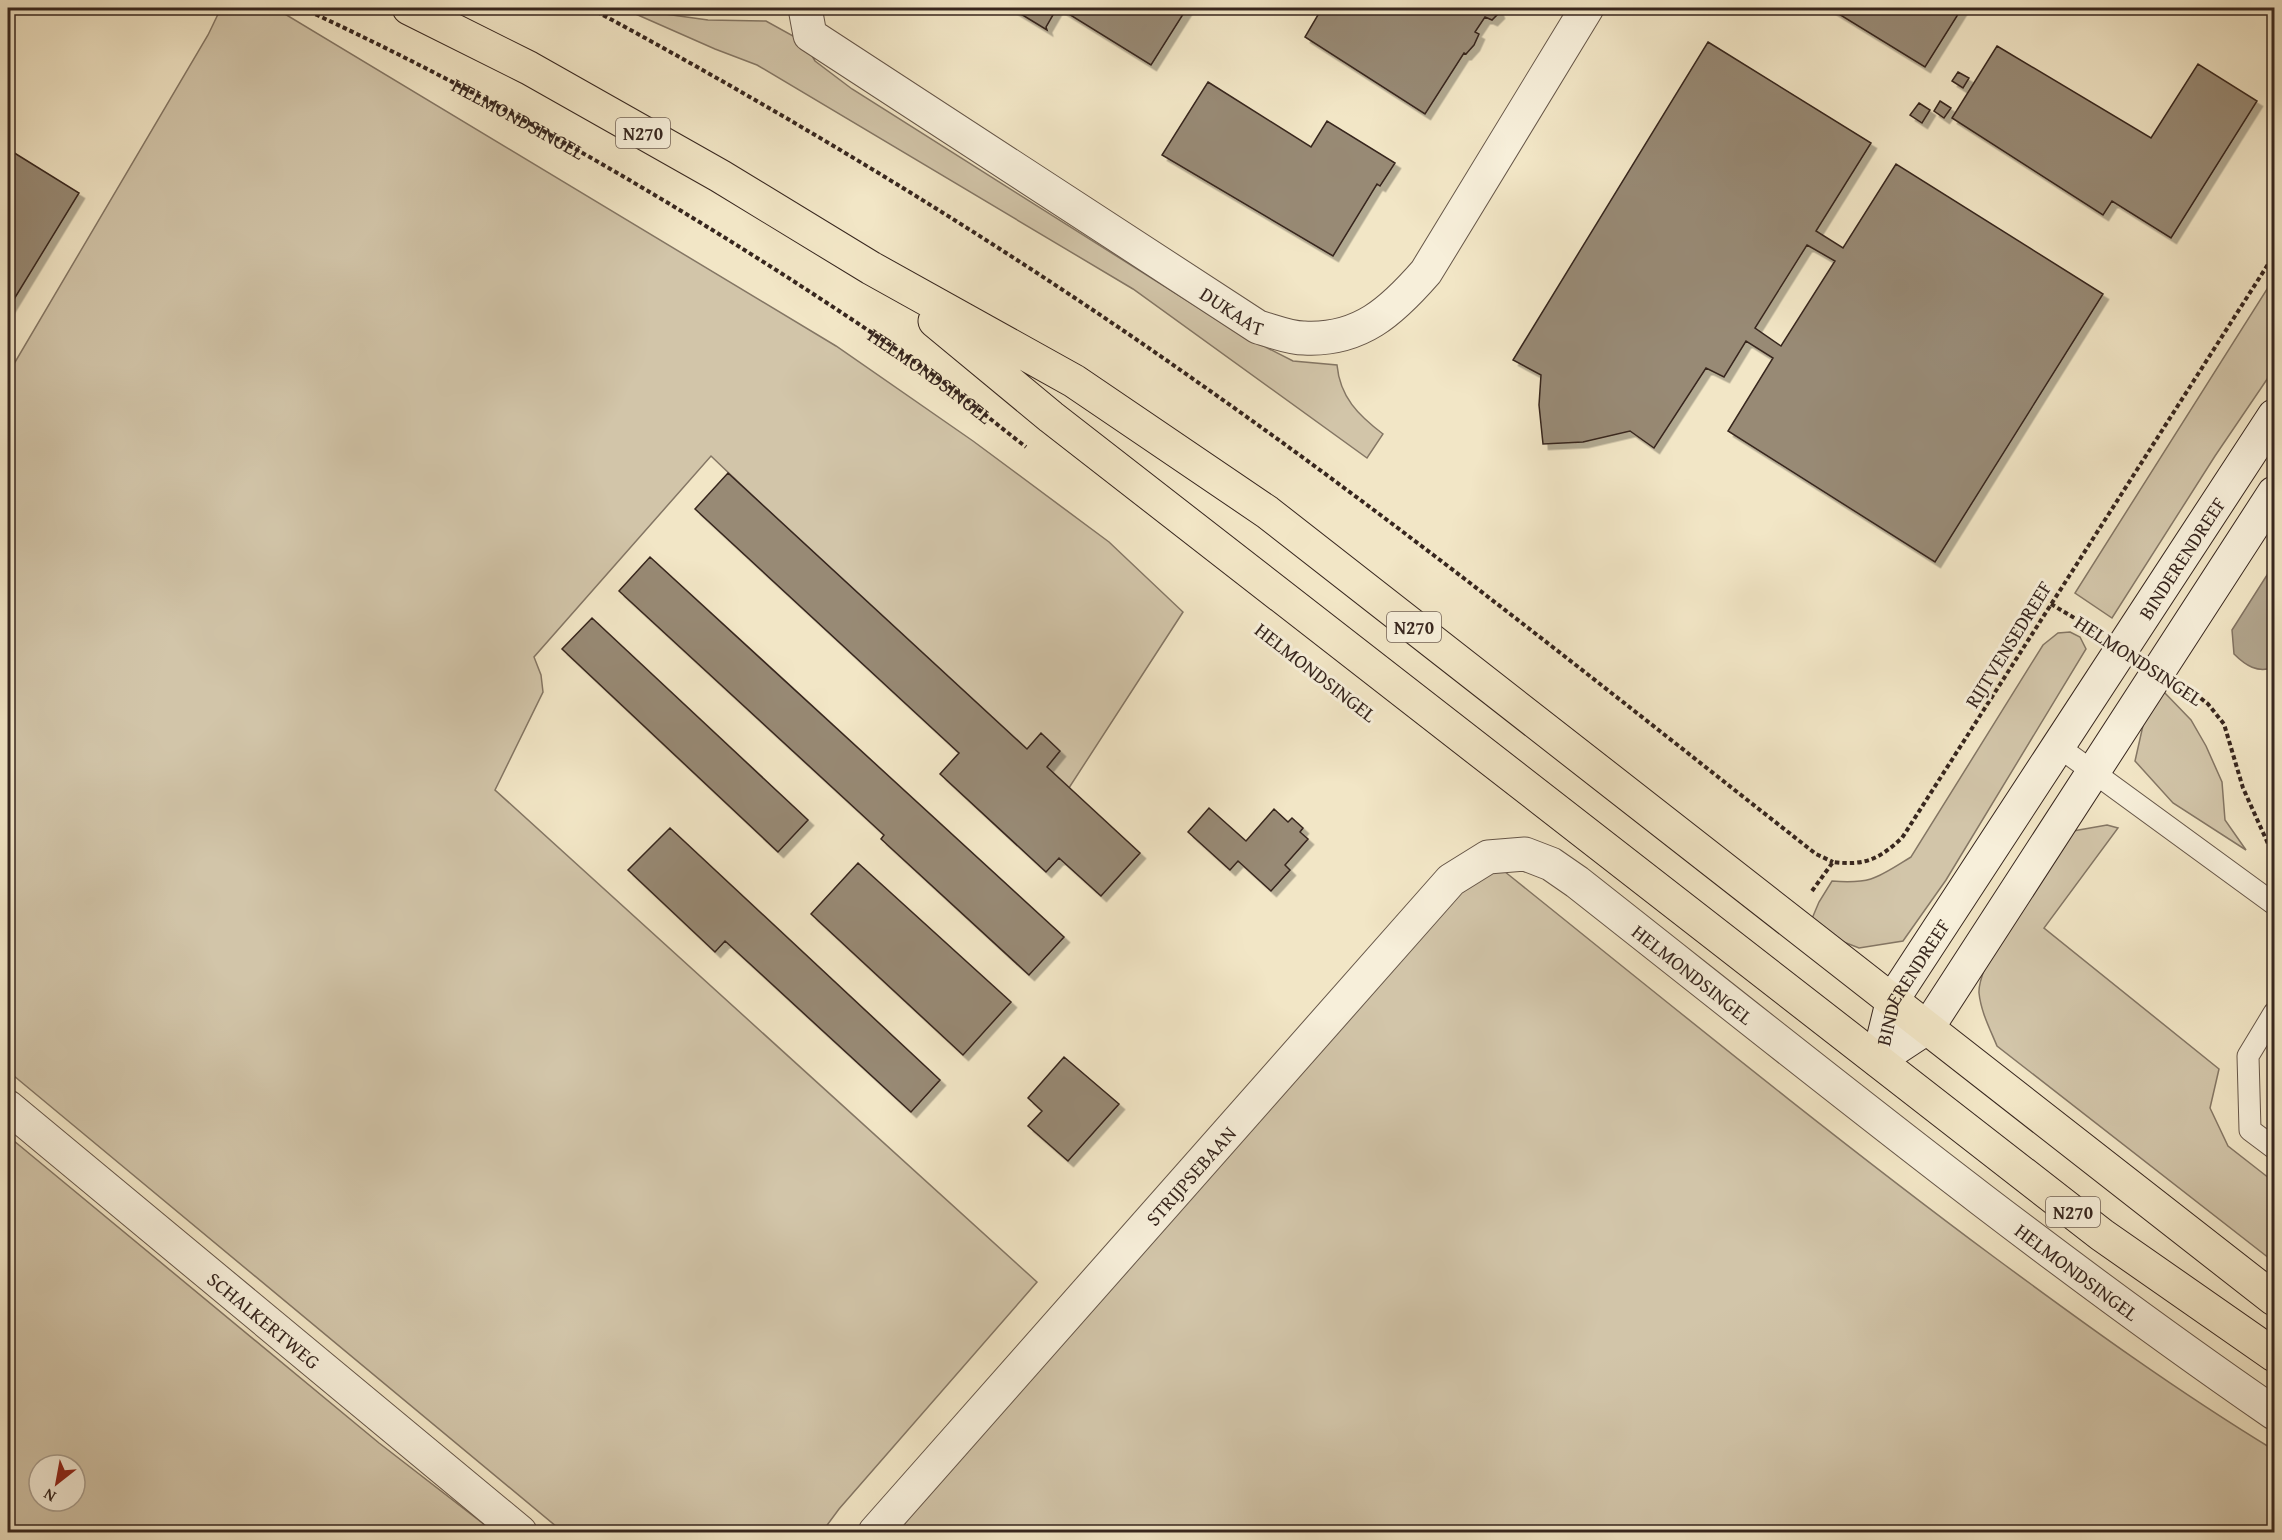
<svg xmlns="http://www.w3.org/2000/svg" width="2282" height="1540" viewBox="0 0 2282 1540" font-family="'Gentium Book Plus',serif">
<style>
.green{fill:#d2c5a9;stroke:#847664;stroke-width:1.5;fill-rule:evenodd}
.water{fill:#b2a58d;stroke:#817261;stroke-width:1.5}
.building{fill:#988a75;stroke:#37261e;stroke-width:1.5;fill-rule:evenodd;filter:url(#shadow)}
.lines{fill:none;stroke-linecap:round;stroke-linejoin:round}
.lane-casing{stroke:#665648;stroke-width:23}
.street-casing{stroke:#665648;stroke-width:35}
.secondary-casing{stroke:#37261e;stroke-width:35}
.primary-casing{stroke:#37261e;stroke-width:35}
.path{stroke:#37261e;stroke-width:4;stroke-dasharray:4.5 3;stroke-linecap:butt}
.lane{stroke:#f7efda;stroke-width:21}
.street{stroke:#f7efda;stroke-width:33}
.secondary{stroke:#f7efda;stroke-width:33}
.primary{stroke:#f2e6c6;stroke-width:33}
.labels{text-anchor:middle;dominant-baseline:central;stroke-width:6;stroke-linejoin:round;paint-order:stroke}
.shield{fill:#f7efda;stroke:#716256;stroke-width:1.5}
.shield-label{font-size:18px;font-weight:bold;fill:#37261e}
.street-label{font-size:20px;fill:#37261e;stroke:#f7efda}
</style>
<defs>
<filter id="shadow"><feDropShadow dx="5.5" dy="5.5" stdDeviation="0" flood-color="#0004"/></filter>
</defs>
<rect width="100%" height="100%" fill="#f2e6c6"/>
<filter id="stains"><feTurbulence type="fractalNoise" baseFrequency=".00333" numOctaves="4"/><feColorMatrix values="0 0 0 0 .2 0 0 0 0 .09 0 0 0 0 .02 0 0 0 .5 -.17"/></filter>
<radialGradient id="worn" r=".72"><stop offset=".6" stop-color="#630" stop-opacity="0"/><stop offset="1" stop-color="#630" stop-opacity=".3"/></radialGradient>
<path class="green" d="M221 8H275L836 346 973 441 1109 542 1183 612 1065 794 711 456 534 657 541 675 543 692 495 790 1037 1282 839 1509 822 1532H563L8 1071V374L208 35Z
M622 8H655L665 14 708 20 766 21 804 42 815 61 852 89 1240 334 1293 361 1337 365C1340 397 1358 415 1383 434L1367 458 1133 289 757 65 715 49Z
M2274 278V369L2215 456 2112 618 2075 593Z
M2070 632 2080 637 2086 649 1946 880 1903 941 1859 948 1808 928 1819 902 1832 881C1872 884 1877 878 1911 857L2043 645 2058 633Z
M2163 691 2191 720 2206 746 2222 782 2225 820 2246 850 2173 803 2135 761 2144 721Z
M2107 825 2118 828 2044 928 2219 1069 2210 1108 2228 1146 2274 1182V1262L1997 1046C1990 1029 1981 1012 1979 993 1977 965 2039 864 2056 834Z
M1479 851C1650 988 1819 1127 1994 1257 2086 1325 2177 1391 2274 1450V1532H895Z
M8 1136 379 1443 494 1532H8ZM39 1465H75V1501H39Z"/>
<path class="water" d="M2274 564V667C2258 674 2245 665 2234 654L2232 630Z"/>
<path class="building" d="M1011 8H1057L1046 27 1047 30Z
M1059 8H1187L1151 65Z
M1322 8H1497L1499 13 1492 20 1485 17 1475 32 1479 34 1474 45 1466 54 1464 53 1425 114 1305 37Z
M1829 8H1962L1925 67Z
M1708 42 1871 143 1816 231 1843 248 1896 164 2103 294 1935 562 1728 431 1773 358 1746 341 1724 377 1706 368 1654 448 1630 431 1583 442 1543 444 1539 405 1541 375 1513 360ZM1807 245 1835 261 1781 346 1755 328Z
M1997 46 2151 138 2198 64 2257 101 2171 238 2112 201 2103 215 1952 118Z
M1958 72 1969 78 1963 88 1952 81Z
M1208 82 1311 147 1327 121 1395 163 1380 186 1377 184 1333 256 1162 155Z
M1940 101 1951 108 1944 118 1934 111Z
M1919 103 1930 110 1922 123 1910 115Z
M8 149 79 193 8 309Z
M728 473 1027 749 1041 733 1060 751 1047 767 1140 853 1101 896 1059 858 1046 872 940 774 959 753 695 509Z
M650 557 1064 937 1029 975 881 839 884 835 619 591Z
M592 618 808 820 778 852 562 649Z
M1209 808 1246 841 1274 809 1288 822 1292 818 1303 828 1300 832 1308 839 1285 865 1290 870 1271 891 1238 861 1230 870 1188 832Z
M670 828 940 1080 911 1112 725 941 715 952 628 870Z
M858 863 1011 1002 963 1055 811 914Z
M1064 1057 1119 1104 1068 1161 1028 1126 1042 1111 1028 1098Z"/>
<g class="lines">
<g class="lane-casing">
<path id="lane" d="M2059 747 2274 904
M2274 1013 2248 1056 2250 1130 2274 1148"/>
</g>
<g class="street-casing">
<g id="street">
<path id="s2" d="M805 8 810 35 1258 327C1273 331 1289 338 1304 338 1360 341 1392 311 1426 272L1587 8"/>
<path id="s3" d="M8 1107 520 1532"/>
<path id="s4" d="M875 1532 1451 880 1488 857 1525 854 1551 864 1577 882C1807 1063 2033 1247 2274 1413"/>
</g>
</g>
<g class="secondary-casing">
<g id="secondary">
<path id="s5" d="M1878 1060 1893 999 2274 416"/>
<path d="M1878 1060 1928 1027 2274 493"/>
</g>
</g>
<g class="primary-casing">
<path id="primary" d="M409 8 529 68 720 176 871 268 1074 381 1267 512 2274 1299
M935 321 1051 417 2102 1235 2274 1355"/>
</g>
<g class="path">
<path id="s1" d="M302 8C520 109 728 233 925 369 960 393 992 421 1026 447"/>
<path d="M590 8C798 120 1002 244 1196 381 1409 530 1612 694 1816 854L1833 862"/>
<path d="M2051 604 2091 628"/>
<path d="M2189 689 2208 704 2224 724 2243 788 2274 857"/>
<path d="M1812 891 1833 862C1865 866 1879 859 1902 838L2274 255"/>
</g>
<use href="#lane" class="lane"/>
<use href="#street" class="street"/>
<use href="#secondary" class="secondary"/>
<use href="#primary" class="primary"/>
</g>
<g class="labels">
<g class="shield">
<rect x="616" y="118" width="54" height="30" rx="4.5"/>
<rect x="1387" y="612" width="54" height="30" rx="4.5"/>
<rect x="2046" y="1197" width="54" height="30" rx="4.5"/>
</g>
<g class="shield-label">
<text x="643" y="133">N270</text>
<text x="1414" y="627">N270</text>
<text x="2073" y="1212">N270</text>
</g>
<g class="street-label">
<text stroke="none"><textPath href="#s1" startOffset="243">HELMONDSINGEL</textPath></text>
<text stroke="none"><textPath href="#s2" startOffset="532">DUKAAT</textPath></text>
<text stroke="none"><textPath href="#s1" startOffset="729">HELMONDSINGEL</textPath></text>
<text stroke="none"><textPath href="#s5" startOffset="590">BINDERENDREEF</textPath></text>
<text transform="translate(2008 644) rotate(-58)">RIJTVENSEDREEF</text>
<text transform="translate(2139 660) rotate(33)">HELMONDSINGEL</text>
<text transform="translate(1316 672) rotate(38)">HELMONDSINGEL</text>
<text stroke="none"><textPath href="#s4" startOffset="1158">HELMONDSINGEL</textPath></text>
<text stroke="none"><textPath href="#s5" startOffset="86">BINDERENDREEF</textPath></text>
<text stroke="none"><textPath href="#s4" startOffset="476">STRIJPSEBAAN</textPath></text>
<text stroke="none"><textPath href="#s4" startOffset="1644">HELMONDSINGEL</textPath></text>
<text stroke="none"><textPath href="#s3" startOffset="333">SCHALKERTWEG</textPath></text>
</g>
</g>
<rect width="2282" height="1540" fill="none" stroke="#f2e6c6" stroke-width="30"/>
<rect x="9" y="9" width="2264" height="1522" fill="none" stroke="#37261e" stroke-width="3"/>
<rect x="15" y="15" width="2252" height="1510" fill="none" stroke="#37261e" stroke-width="1.5"/>
<g transform="translate(57 1483) rotate(211)"><circle r="28" fill="#f7efda" stroke="#aa9f8f" stroke-width="1.5"/>
<path d="M0-4.5L10 22L0 15L-10 22Z" fill="#8f2418"/>
<text y="-9" font-size="16" font-weight="bold" text-anchor="middle" fill="#37261e">N</text>
</g>
<rect width="100%" height="100%" filter="url(#stains)"/>
<rect width="100%" height="100%" fill="url(#worn)"/>
</svg>
